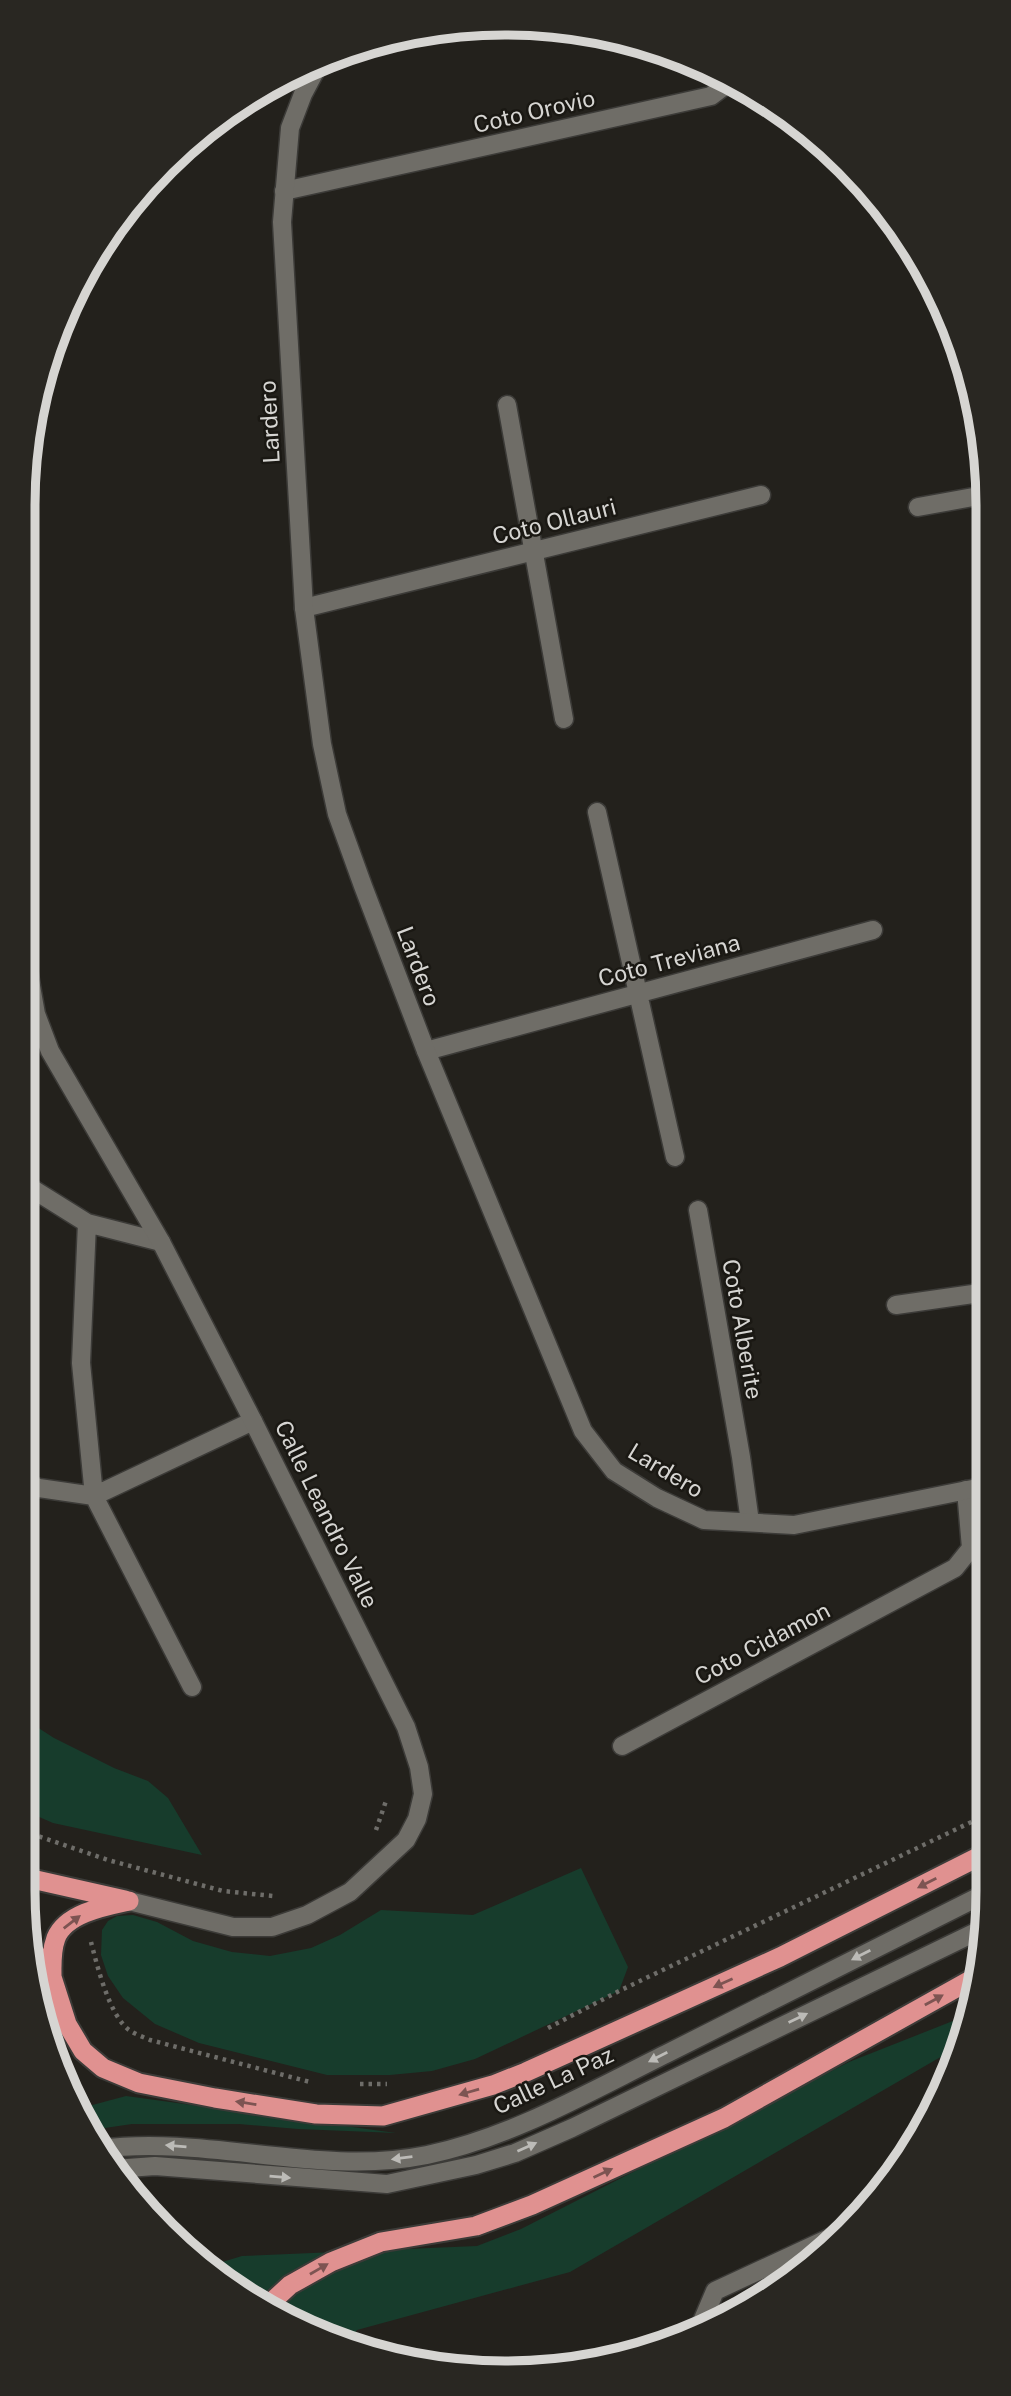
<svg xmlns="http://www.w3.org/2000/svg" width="1011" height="2396" viewBox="0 0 1011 2396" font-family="'Public Sans',sans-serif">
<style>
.green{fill:#173c2c}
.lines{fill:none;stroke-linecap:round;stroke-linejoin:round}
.service-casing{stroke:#3c3b38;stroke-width:21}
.minor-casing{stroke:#3c3b38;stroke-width:21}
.tertiary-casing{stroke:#3c3b38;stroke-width:21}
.secondary-casing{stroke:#3c3b38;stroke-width:21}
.trunk-casing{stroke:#3c3b38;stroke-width:23}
.path{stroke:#6e6d69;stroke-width:4.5;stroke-dasharray:3.5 5;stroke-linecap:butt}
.service{stroke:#6f6d67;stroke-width:18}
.minor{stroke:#6f6d67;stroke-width:18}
.tertiary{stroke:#6f6d67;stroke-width:18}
.secondary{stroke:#6f6d67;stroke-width:18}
.trunk{stroke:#e09190;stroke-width:19}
.oneway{fill:#7d5452}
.oneway2{fill:#bcbbb7}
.labels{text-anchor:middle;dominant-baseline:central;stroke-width:5;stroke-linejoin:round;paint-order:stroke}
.street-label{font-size:23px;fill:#d6d5d2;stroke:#1a1813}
.rim{fill:none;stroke:#d6d5d2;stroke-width:9}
</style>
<rect width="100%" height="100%" fill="#23211c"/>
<path class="green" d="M23 1718 54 1738 114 1768 148 1781 168 1798 202 1855 53 1823 30 1813 23 1806Z
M581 1868 628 1967 619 1991 475 2059 432 2071 390 2075H327L199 2043 155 2024 123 1998 108 1976 101 1955 102 1930 108 1921 117 1916 133 1915 157 1922 193 1941 232 1952 270 1956 311 1948 340 1935 381 1910 473 1915Z
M968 2015 963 2044 570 2272 357 2330 350 2341 264 2309 213 2267 219 2263 242 2256 477 2246 521 2229 849 2062Z
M126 2096 396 2133 298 2129 239 2124H132L98 2129 88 2126 83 2115 85 2107Z"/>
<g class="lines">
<g class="service-casing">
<path id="service" d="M698 2331 715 2291 838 2234"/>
</g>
<g class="minor-casing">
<path id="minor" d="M284 191 711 96 727 84
M507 405 564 719
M918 507 984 495
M304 608 761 495
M597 812 675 1157
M426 1051 873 930
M23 1183 87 1223 161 1242
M698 1210 741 1457 750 1522
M87 1223 81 1363 94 1496 192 1687
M896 1305 987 1292
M23 1482 39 1488 94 1496 253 1421
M622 1746 955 1568 971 1548 966 1490"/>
</g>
<g class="tertiary-casing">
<path id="tertiary" d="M320 62 303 94 290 128 282 222 304 608 322 744 337 814 363 886 426 1051 583 1431 614 1471 657 1498 704 1520 794 1525 987 1486
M23 941 36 1014 50 1051 161 1242 253 1421 406 1727 419 1767 423 1794 417 1819 406 1840 350 1892 307 1915 272 1927H233L129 1901"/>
</g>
<g class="secondary-casing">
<path id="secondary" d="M100 2149C209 2135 319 2177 427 2155 512 2137 589 2092 666 2054 773 2000 881 1946 988 1892
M114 2169 155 2166 387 2184 476 2165 515 2153 572 2128 982 1929"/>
</g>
<g class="trunk-casing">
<path id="trunk" d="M23 1877 125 1900
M32 1949 52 1977 67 2024 83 2051 103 2068 139 2083 215 2098 316 2114 383 2116 493 2085 526 2072 780 1957 988 1852
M52 1977C52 1964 51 1951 56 1938 66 1913 106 1906 129 1901
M264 2309 290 2285 331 2262 381 2242 476 2226 532 2205 724 2118 974 1978"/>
</g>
<path class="path" d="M376 1830 387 1798
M23 1831 108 1860 223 1891 273 1896
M91 1942C97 1965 109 2015 129 2030 135 2034 143 2037 150 2040L310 2082
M548 2028 619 1991 988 1814
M360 2084H387"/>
<use href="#service" class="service"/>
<use href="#minor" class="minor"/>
<use href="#tertiary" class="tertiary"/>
<use href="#secondary" class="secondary"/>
<use href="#trunk" class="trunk"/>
</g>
<defs><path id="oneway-solid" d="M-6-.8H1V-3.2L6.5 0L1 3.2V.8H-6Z" transform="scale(1.75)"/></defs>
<g class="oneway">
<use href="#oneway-solid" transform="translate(927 1883) rotate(153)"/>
<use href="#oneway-solid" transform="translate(72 1922) rotate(-38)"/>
<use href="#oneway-solid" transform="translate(723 1983) rotate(156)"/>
<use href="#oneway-solid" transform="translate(934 2000) rotate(-29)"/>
<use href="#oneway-solid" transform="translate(469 2092) rotate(164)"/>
<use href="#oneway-solid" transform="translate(246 2103) rotate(-171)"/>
<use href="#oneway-solid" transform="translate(603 2173) rotate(-25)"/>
<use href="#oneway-solid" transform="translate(319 2269) rotate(-30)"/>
</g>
<g class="oneway2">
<use href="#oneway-solid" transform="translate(861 1955) rotate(153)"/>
<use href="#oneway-solid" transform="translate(798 2018) rotate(-26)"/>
<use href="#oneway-solid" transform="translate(658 2057) rotate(153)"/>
<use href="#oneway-solid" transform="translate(176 2146) rotate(-175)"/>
<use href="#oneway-solid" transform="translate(527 2147) rotate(-24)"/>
<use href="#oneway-solid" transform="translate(402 2158) rotate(173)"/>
<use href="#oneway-solid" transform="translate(280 2177) rotate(5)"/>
</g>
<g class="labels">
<g class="street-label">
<text transform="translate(534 111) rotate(-13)">Coto Orovio</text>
<text transform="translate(269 422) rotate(-93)">Lardero</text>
<text transform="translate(554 521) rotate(-14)">Coto Ollauri</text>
<text transform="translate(669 960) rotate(-15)">Coto Treviana</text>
<text transform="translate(419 966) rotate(69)">Lardero</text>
<text transform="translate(743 1329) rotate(80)">Coto Alberite</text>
<text transform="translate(666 1470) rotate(31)">Lardero</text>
<text transform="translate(327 1514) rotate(64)">Calle Leandro Valle</text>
<text transform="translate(762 1643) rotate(-28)">Coto Cidamon</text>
<text transform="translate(553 2080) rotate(-25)">Calle La Paz</text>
</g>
</g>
<path d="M0 0H1011V2396H0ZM505 35H506A470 470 0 0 1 976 505V1891A470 470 0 0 1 506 2361H505A470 470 0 0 1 35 1891V505A470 470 0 0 1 505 35Z" fill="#292722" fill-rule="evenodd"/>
<path class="rim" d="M505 35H506A470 470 0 0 1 976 505V1891A470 470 0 0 1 506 2361H505A470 470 0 0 1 35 1891V505A470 470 0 0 1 505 35Z"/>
</svg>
